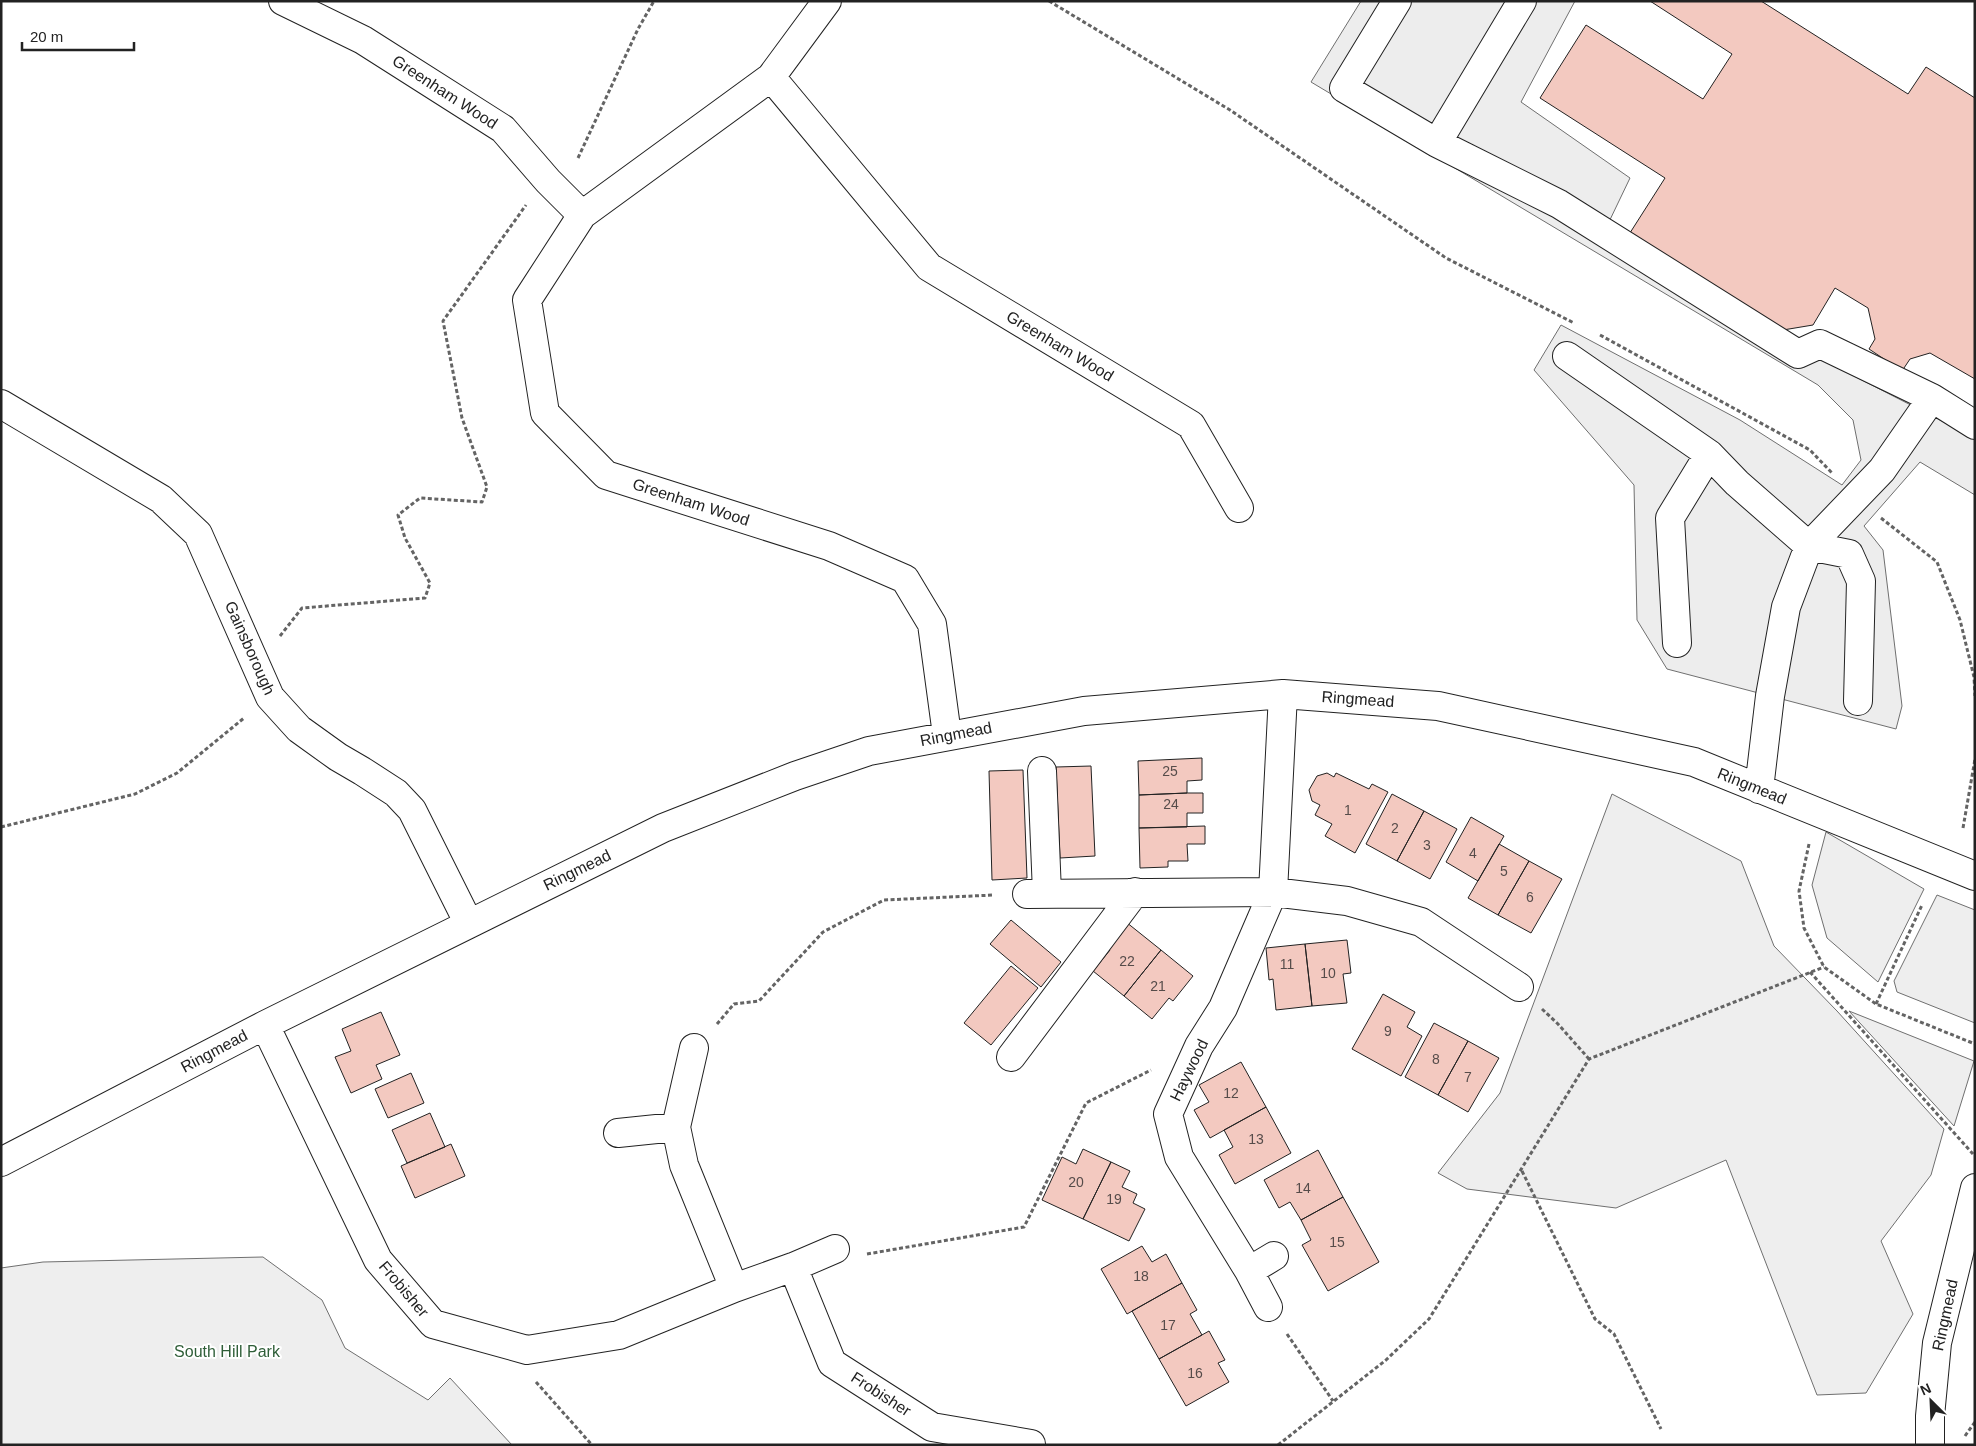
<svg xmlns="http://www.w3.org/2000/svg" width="1976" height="1446" viewBox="0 0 1976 1446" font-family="Arial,sans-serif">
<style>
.green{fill:#eee;stroke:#6f6f6f}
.parking{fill:#ededed;stroke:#6f6f6f}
.building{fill:#f3c9c0;stroke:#222}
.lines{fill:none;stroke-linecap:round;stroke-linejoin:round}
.minor-casing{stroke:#222;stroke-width:30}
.path{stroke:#646464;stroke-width:3;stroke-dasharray:4 2.5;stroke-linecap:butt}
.minor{stroke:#fff;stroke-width:28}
.labels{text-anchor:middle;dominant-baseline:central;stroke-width:4;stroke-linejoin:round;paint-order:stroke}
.number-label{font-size:14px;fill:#564c4a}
.street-label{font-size:16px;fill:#222;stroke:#fff}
.park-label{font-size:16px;fill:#2f5e38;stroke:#fff}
</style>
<rect width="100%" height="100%" fill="#fff"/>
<path class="green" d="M1612 794 1741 861 1774 946 1837 1011 1944 1129 1931 1175 1881 1241 1913 1314 1866 1393 1817 1395 1726 1160 1616 1208 1467 1189 1438 1173 1500 1093Z
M1826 832 1924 889 1878 982 1827 938 1812 885Z
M1937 895 1975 910V1023L1897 992 1894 981Z
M1849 1011 1974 1061 1954 1126Z
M263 1257 322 1300 345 1348 428 1400 450 1378 512 1445H1V1268L43 1262Z"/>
<path class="parking" d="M1361 1H1575L1521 102 1630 178 1607 226 1786 341 1975 438V495L1920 462 1864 526 1883 550 1902 706 1896 729 1667 669 1637 620 1634 485 1534 370 1561 325 1740 420 1842 485 1861 460 1853 420 1818 385 1311 82Z"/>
<path class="building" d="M1650 1H1761L1908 94 1926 67 1975 98V379L1930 353 1910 359 1902 371 1869 349 1875 339 1868 308 1835 288 1813 325 1777 331 1628 236 1665 178 1540 98 1586 25 1703 99 1732 54Z
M1202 758V780L1187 781V793L1139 795 1138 761Z
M1091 766 1095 856 1060 858 1056 767Z
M1023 770 1027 878 992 880 989 771Z
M1327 773 1334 777 1336 773 1369 789 1372 784 1388 792 1355 853 1325 836 1332 824 1315 815 1320 805 1312 801 1309 790 1317 776Z
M1187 793H1203V813H1187V827L1139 828V795Z
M1392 794 1424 811 1397 861 1366 844Z
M1424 811 1457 829 1430 879 1397 861Z
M1471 817 1504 836 1478 881 1446 862Z
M1205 826V844H1187L1188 861H1168V867L1140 868 1139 828Z
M1499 844 1529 861 1498 915 1468 898Z
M1529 861 1562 879 1531 933 1498 915Z
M1011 920 1061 962 1041 987 990 944Z
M1126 922 1161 950 1124 996 1093 971 1110 950 1106 947Z
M1347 940 1351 973 1343 974 1347 1003 1312 1006 1305 944Z
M1305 944 1312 1006 1276 1010 1273 979 1269 980 1266 948Z
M1161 950 1193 976 1173 1001 1169 998 1152 1019 1124 996Z
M1011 966 1038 988 991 1045 964 1023Z
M1383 994 1415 1012 1407 1027 1422 1036 1401 1076 1352 1049Z
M381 1012 400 1055 376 1065 382 1079 351 1093 335 1057 351 1051 342 1029Z
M1434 1023 1468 1041 1438 1095 1405 1077Z
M1468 1041 1499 1058 1468 1112 1438 1095Z
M1241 1062 1266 1107 1210 1138 1194 1110 1209 1102 1199 1085Z
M411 1073 424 1103 388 1118 375 1089Z
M1266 1107 1291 1153 1235 1184 1219 1155 1233 1147 1224 1130Z
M430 1113 445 1147 407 1163 392 1130Z
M451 1144 465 1176 415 1198 401 1166Z
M1083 1149 1111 1162 1083 1219 1042 1200 1062 1157 1076 1164Z
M1318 1150 1343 1197 1301 1220 1290 1202 1279 1208 1264 1180Z
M1111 1162 1130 1171 1122 1187 1137 1194 1133 1203 1145 1209 1129 1241 1083 1219Z
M1343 1197 1379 1262 1328 1291 1302 1245 1311 1240 1301 1220Z
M1142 1246 1152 1262 1166 1254 1182 1283 1127 1314 1101 1269Z
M1182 1283 1197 1310 1190 1314 1202 1335 1159 1359 1132 1311Z
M1209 1331 1225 1360 1218 1363 1229 1382 1186 1406 1159 1359Z"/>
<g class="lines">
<g class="minor-casing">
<path id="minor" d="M283 1 363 40 503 129 548 181 582 215
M827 1 771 77 582 215 527 300 545 413 606 475 829 546 905 579 932 624 947 735
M1397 1 1344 88 1437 143 1559 204 1798 354 1820 344 1932 398 1882 470 1809 546 1786 607 1770 696 1759 789
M771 77 929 267 1191 425 1239 508
M1437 143 1522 1
M1567 356 1709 454 1737 483 1809 546 1849 554 1861 581 1858 701
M1932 398 1975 425
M1 404 161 499 198 534 270 697 299 729 338 757 362 771 396 793 412 810 469 924
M1677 643 1670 518 1709 454
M1042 771 1047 893
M1027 894 1273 892 1347 901 1421 922 1519 987
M265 1025 378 1260 433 1324 527 1350 619 1335 734 1288 793 1267 835 1249
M1011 1057 1135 892
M676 1127 694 1048
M618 1133 676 1127 684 1165 734 1288
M1 1162 265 1025 663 828 795 776 869 751 1084 711 1283 694 1438 706 1694 762 1975 876
M793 1267 832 1363 932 1427 1031 1444
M1249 1271 1274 1256
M1268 1307 1249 1271 1179 1157 1168 1114 1199 1046 1223 1008 1273 892 1283 694
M1930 1445V1416L1937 1343 1975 1188"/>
</g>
<path class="path" d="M1049 1 1230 110 1446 258 1574 323
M578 158 638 29 654 1
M1600 335 1810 450 1832 473
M1881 518 1937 562 1960 620 1974 677 1975 696
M280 636 302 608 425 598 430 583 405 538 398 515 420 498 482 502 487 487 462 418 443 321 526 205
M1 827 135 794 177 773 244 718
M1963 828 1975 759
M1809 844 1799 891 1804 928 1824 967 1876 1004 1975 1044
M1810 972 1973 1154
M1876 1004 1922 905
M1542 1009 1558 1024 1589 1059
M717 1024 734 1004 759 1001 823 932 884 900 994 895
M1522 1171 1595 1319 1614 1334 1661 1429
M867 1254 1024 1227 1086 1103 1151 1070
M1287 1334 1333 1401
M536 1382 592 1445
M1965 1436 1975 1422
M1278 1445 1386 1360 1429 1319 1589 1059 1824 967"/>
<use href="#minor" class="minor"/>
</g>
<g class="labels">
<g class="number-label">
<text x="1170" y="771">25</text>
<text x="1171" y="804">24</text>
<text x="1348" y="810">1</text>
<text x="1395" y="828">2</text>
<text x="1427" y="845">3</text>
<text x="1473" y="853">4</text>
<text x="1504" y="871">5</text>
<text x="1530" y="897">6</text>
<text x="1127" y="961">22</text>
<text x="1287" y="964">11</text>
<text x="1328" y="973">10</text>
<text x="1158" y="986">21</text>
<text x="1388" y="1031">9</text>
<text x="1436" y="1059">8</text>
<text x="1468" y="1077">7</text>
<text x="1231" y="1093">12</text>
<text x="1256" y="1139">13</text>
<text x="1076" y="1182">20</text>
<text x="1303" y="1188">14</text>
<text x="1114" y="1199">19</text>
<text x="1337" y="1242">15</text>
<text x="1141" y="1276">18</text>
<text x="1168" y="1325">17</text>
<text x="1195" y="1373">16</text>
</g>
<g class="street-label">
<text transform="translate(445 92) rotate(33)">Greenham Wood</text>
<text transform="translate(1060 346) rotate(31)">Greenham Wood</text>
<text transform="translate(691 502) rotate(18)">Greenham Wood</text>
<text transform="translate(250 648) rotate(66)">Gainsborough</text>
<text transform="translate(1358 699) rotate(4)">Ringmead</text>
<text transform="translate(956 734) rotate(-11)">Ringmead</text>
<text transform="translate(1752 786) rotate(22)">Ringmead</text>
<text transform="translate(577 870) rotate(-26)">Ringmead</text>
<text transform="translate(214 1051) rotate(-28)">Ringmead</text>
<text transform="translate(1189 1070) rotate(-64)">Haywood</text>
<text transform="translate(404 1289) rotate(50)">Frobisher</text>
<text transform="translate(1945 1315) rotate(-78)">Ringmead</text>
<text transform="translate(881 1394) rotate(33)">Frobisher</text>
</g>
<g class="park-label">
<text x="227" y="1351">South Hill Park</text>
</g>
</g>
<rect width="1976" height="1446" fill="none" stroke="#222222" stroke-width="5"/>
<g transform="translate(1931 1401) rotate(336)" stroke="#ffffff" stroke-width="4" paint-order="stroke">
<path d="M0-4L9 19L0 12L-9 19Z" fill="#222222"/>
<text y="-8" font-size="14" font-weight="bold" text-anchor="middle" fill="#222222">N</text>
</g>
<path d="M22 42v8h112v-8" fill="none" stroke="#222222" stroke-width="2.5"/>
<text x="30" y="42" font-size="15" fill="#222222" stroke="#ffffff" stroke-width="4" paint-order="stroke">20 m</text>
</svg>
